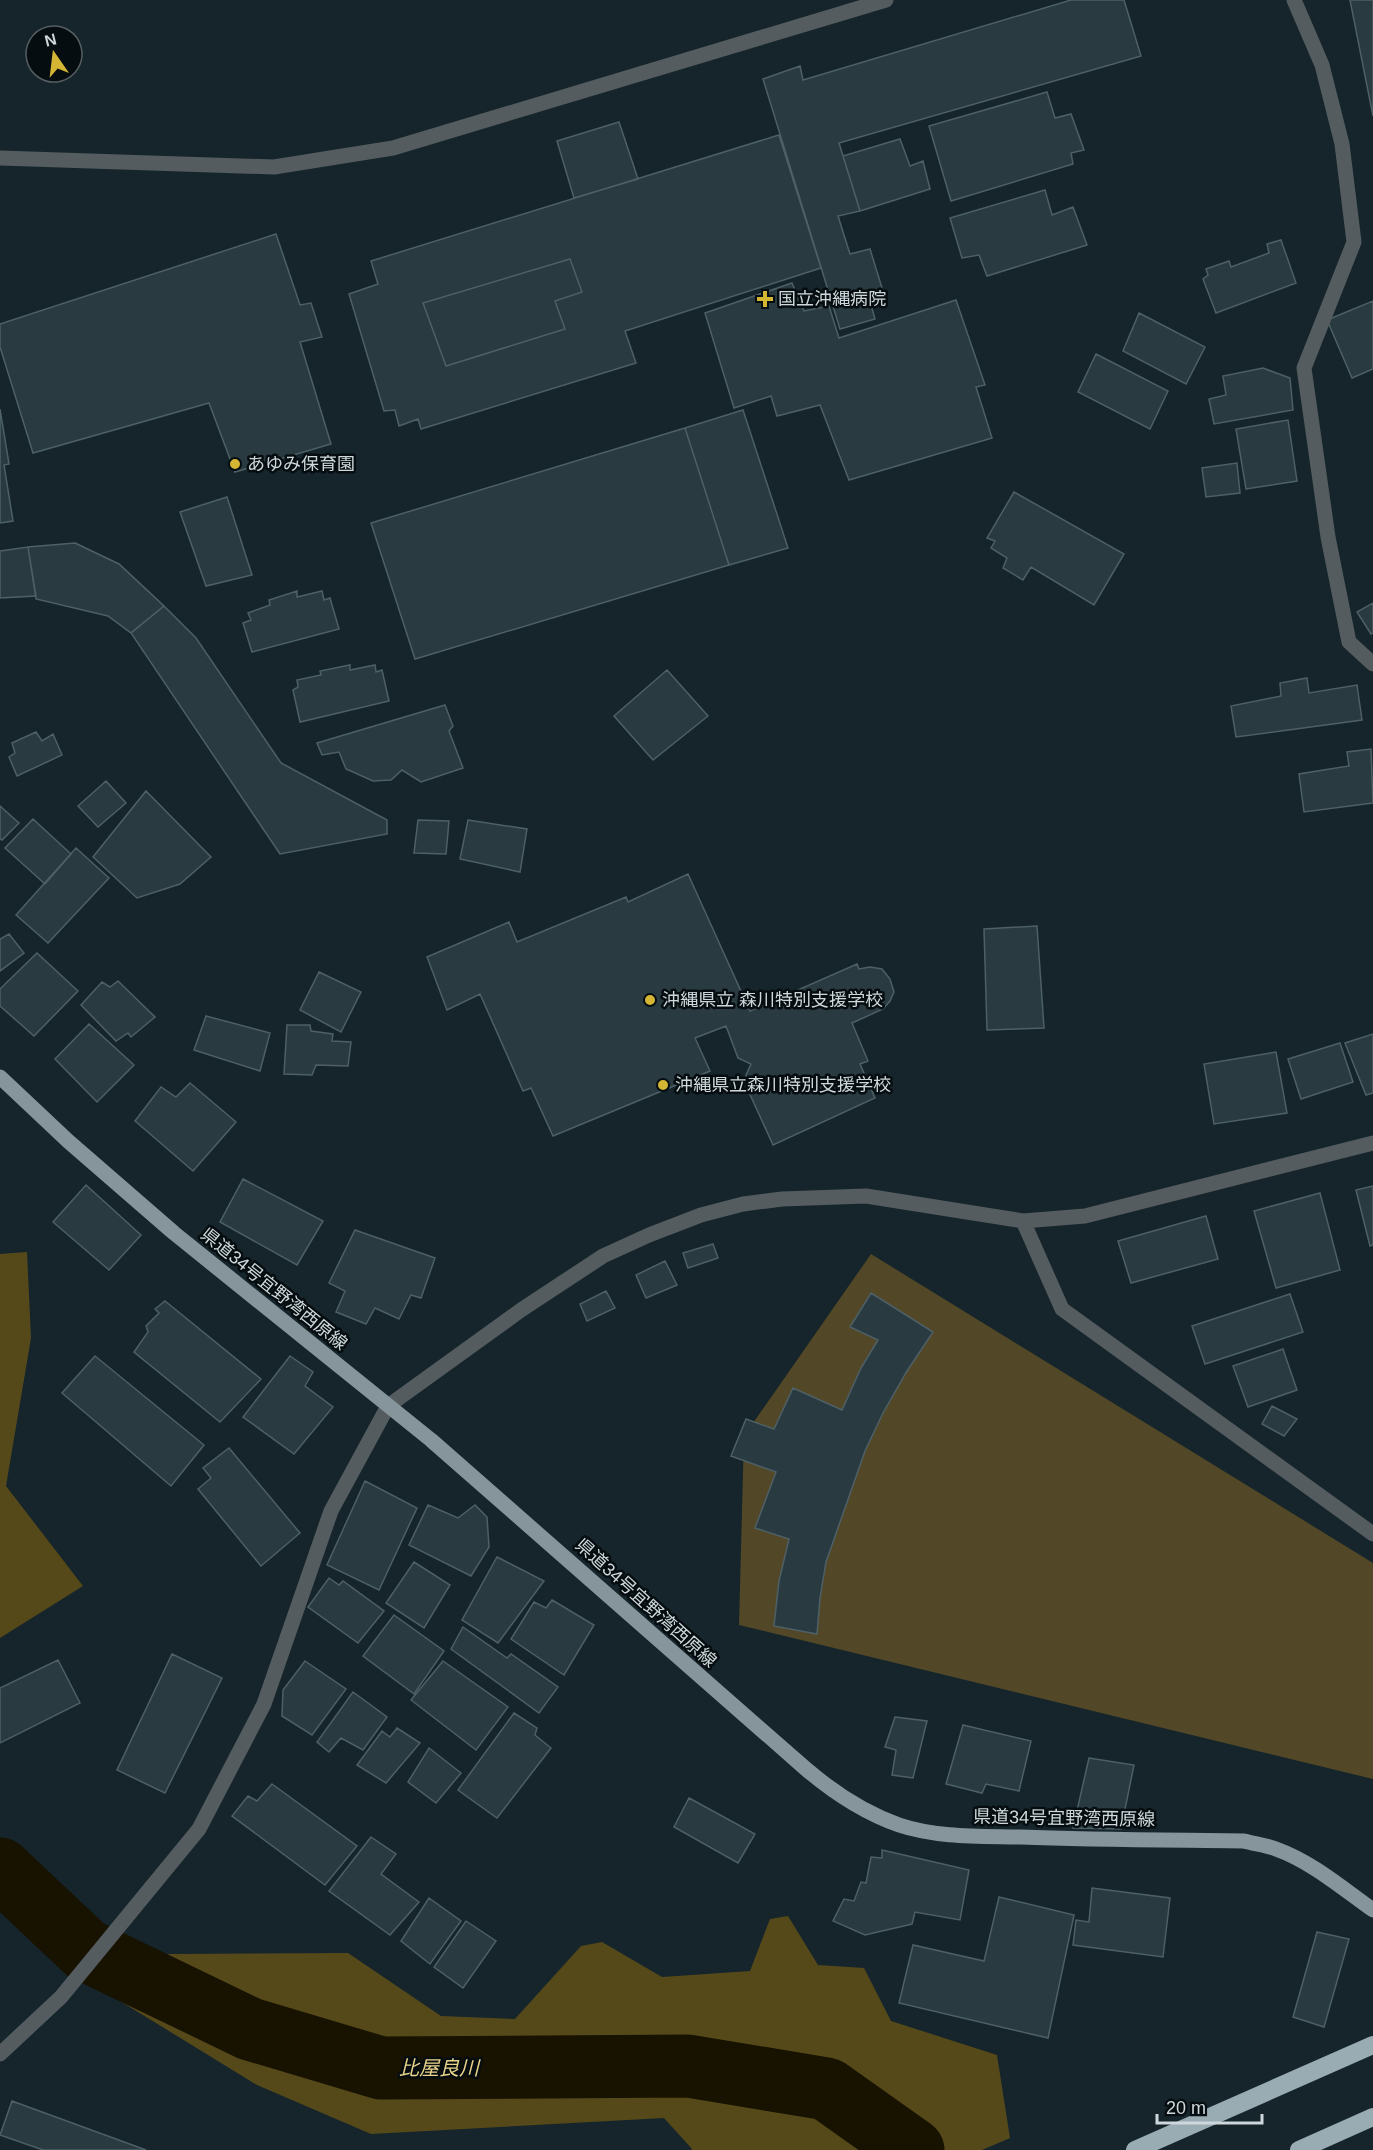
<svg xmlns="http://www.w3.org/2000/svg" width="1373" height="2150" viewBox="0 0 1373 2150" font-family="Helvetica,'Noto Sans JP',sans-serif">
<style>
.green{fill:#524827}
.forest{fill:#55491a}
.lines{fill:none;stroke-linecap:round;stroke-linejoin:round}
.river{stroke:#181200;stroke-width:63}
.building{fill:#293a40;stroke:#4e6067;stroke-width:1.5;fill-rule:evenodd}
.minor{stroke:#545c5f;stroke-width:15}
.major{stroke:#86959c;stroke-width:15}
.highway{stroke:#99acb4;stroke-width:18}
.poi-dot{fill:#d5b534;stroke:#060d10;stroke-width:2}
.labels{text-anchor:middle;dominant-baseline:central;stroke-width:5;stroke-linejoin:round;paint-order:stroke}
.poi-label{font-size:18px;fill:#ced8dc;stroke:#060d10;text-anchor:start}
.street-label{font-size:18px;fill:#ced8dc;stroke:#060d10}
.water-label{font-size:20px;font-style:italic;fill:#e8d389;stroke:#060d10}
</style>
<rect width="100%" height="100%" fill="#15252b"/>
<path class="green" d="M871 1254 1373 1563V1779L739 1625 744 1436Z"/>
<path class="forest" d="M27 1252 31 1338 6 1486 83 1586 0 1638V1254Z
M788 1916 818 1965 864 1968 891 2021 997 2055 1010 2138 982 2150H691L692 2149 664 2118 371 2134 257 2085 120 2001 169 1954 348 1953 441 2016 515 2019 581 1946 602 1942 662 1977 750 1971 770 1919Z"/>
<g class="lines">
<path class="river" d="M0 1869 86 1950 250 2029 381 2068 688 2066 827 2089 913 2150"/>
</g>
<path class="building" d="M1071 0H1124L1141 56 839 143 860 211 838 216 850 254 870 249 886 301 871 305 875 319 840 329 763 79 800 66 803 80Z
M1350 0H1373V116Z
M1047 92 1055 118 1071 114 1084 150 1071 153 1073 164 951 201 929 126Z
M619 122 638 179 574 198 557 141Z
M779 135 821 268 625 331 636 363 421 429 418 419 399 426 395 410 384 411 349 294 378 284 371 261ZM570 259 582 292 555 301 565 329 446 366 423 303Z
M900 139 910 166 923 161 930 189 860 211 843 156Z
M1045 190 1052 215 1073 207 1087 245 987 276 979 255 962 258 950 218Z
M276 234 300 305 311 303 322 337 300 342 331 444 235 472 209 403 33 453 0 347V324Z
M1281 240 1296 283 1216 313 1203 279 1208 275 1206 269 1229 261 1231 267 1269 253 1267 244Z
M570 259 582 292 555 301 565 329 446 366 423 303Z
M792 283 804 311 829 306 839 338 956 300 985 385 976 387 992 438 849 480 820 405 777 416 771 396 734 408 705 313Z
M1373 301V369L1352 378 1327 320Z
M1139 313 1205 347 1186 384 1123 351Z
M1096 354 1168 391 1150 429 1078 392Z
M1263 368 1290 378 1293 410 1214 424 1209 399 1226 395 1223 376Z
M0 409 9 464 4 465 13 521 0 523Z
M743 410 788 548 729 565 685 428Z
M1288 420 1297 481 1246 489 1236 429Z
M685 428 729 565 415 659 371 523Z
M1237 463 1240 493 1206 497 1202 468Z
M1014 492 1124 554 1094 605 1031 567 1023 580 1003 568 1007 558 991 548 995 541 987 538Z
M227 497 252 575 206 586 180 512Z
M75 543 119 564 164 606 131 633 108 616 36 599 28 547Z
M28 547 36 596 0 598V551Z
M297 591V597L322 591 324 600 330 598 339 629 252 652 243 623 251 620 248 613 270 605 269 600Z
M1373 603V633L1371 634 1357 612Z
M164 606 196 638 281 763 387 820V834L280 854 131 633Z
M350 665V670L375 665 376 672 382 670 389 701 300 722 293 690 298 687 297 680 321 675 320 671Z
M667 670 708 716 653 760 614 716Z
M1307 678 1309 693 1357 685 1362 720 1236 737 1231 706 1281 696 1280 683Z
M445 705 453 726 449 731 463 768 421 782 402 770 391 780 373 781 346 769 339 752 322 755 317 743Z
M36 732 42 741 53 734 62 755 17 776 9 757 15 753 12 743Z
M1371 749 1373 803 1304 812 1299 774 1349 766 1347 752Z
M106 781 126 803 98 827 78 806Z
M146 791 211 857 180 884 137 898 93 857Z
M0 806 19 823 2 840 0 839Z
M33 819 71 854 45 884 5 848Z
M418 820 449 821 446 854 414 853Z
M468 820 527 829 520 872 460 859Z
M76 848 109 878 48 943 16 915Z
M688 874 750 1011 857 964 859 969 870 967 882 969 890 979 894 992 890 1001 883 1009 852 1023 868 1061 860 1064 875 1098 773 1145 747 1088 746 1075 751 1064 738 1058 726 1026 695 1038 710 1071 553 1136 531 1088 523 1091 480 994 447 1010 427 957 509 922 517 942 626 897 628 902Z
M1037 926 1044 1028 987 1030 984 929Z
M9 934 24 953 0 971V939Z
M37 953 78 991 34 1036 0 1006V989Z
M319 972 361 992 341 1032 300 1010Z
M118 981 155 1017 131 1037 128 1033 116 1041 81 1005 102 982 110 987Z
M206 1016 270 1033 260 1071 194 1050Z
M89 1024 134 1065 97 1102 55 1059Z
M287 1025H310L311 1031 333 1034 332 1041 351 1042 348 1066 316 1065 312 1075 284 1074Z
M1373 1034V1093L1366 1095 1345 1043Z
M1340 1043 1353 1082 1301 1099 1288 1059Z
M1276 1052 1287 1113 1214 1124 1204 1064Z
M190 1083 236 1122 193 1171 135 1121 161 1087 176 1097Z
M243 1179 323 1221 297 1265 220 1222Z
M86 1185 141 1235 109 1270 53 1222Z
M1373 1186V1245L1370 1246 1356 1190Z
M1320 1193 1340 1270 1276 1288 1254 1211Z
M1206 1216 1218 1259 1131 1283 1118 1241Z
M355 1230 435 1258 421 1298 411 1295 399 1319 375 1308 366 1324 336 1312 345 1291 329 1283Z
M713 1244 718 1258 688 1268 683 1253Z
M665 1261 677 1285 646 1298 636 1275Z
M606 1291 615 1308 587 1321 580 1304Z
M871 1293 933 1332 907 1371 883 1413 865 1451 826 1562 820 1598 817 1634 774 1626 779 1581 789 1539 755 1528 776 1472 731 1456 746 1419 774 1429 793 1388 842 1410 861 1368 878 1340 850 1327Z
M1290 1294 1303 1332 1205 1364 1192 1326Z
M165 1301 261 1379 220 1422 134 1352 148 1332 146 1326 159 1313 155 1309Z
M1283 1349 1297 1390 1248 1407 1233 1366Z
M95 1356 204 1445 171 1486 62 1393Z
M290 1356 313 1372 305 1386 333 1407 294 1454 243 1417Z
M1272 1406 1297 1419 1284 1436 1262 1424Z
M229 1448 300 1533 261 1566 198 1489 211 1478 203 1468Z
M365 1481 417 1508 379 1590 327 1565Z
M428 1505 458 1518 475 1505 487 1517 489 1547 471 1576 409 1545Z
M497 1557 544 1581 498 1643 462 1620Z
M414 1562 450 1585 424 1628 386 1603Z
M329 1578 339 1585 343 1581 384 1611 358 1643 308 1607Z
M552 1600 594 1625 564 1675 511 1639 534 1602 546 1608Z
M394 1615 444 1651 414 1694 363 1656Z
M463 1627 507 1658 511 1654 558 1687 539 1713 451 1649Z
M172 1654 222 1678 165 1793 117 1770Z
M58 1660 80 1703 0 1743V1688Z
M305 1661 346 1689 312 1735 282 1716 283 1690Z
M443 1661 508 1707 476 1750 411 1700Z
M353 1692 387 1717 363 1750 341 1738 329 1752 317 1742Z
M514 1713 537 1728 535 1735 551 1748 497 1818 458 1790Z
M895 1717 927 1721 913 1778 892 1775 896 1750 885 1747Z
M963 1725 1031 1741 1019 1791 986 1784 982 1793 946 1784Z
M397 1728 420 1743 386 1783 357 1765 382 1731 390 1737Z
M429 1748 461 1773 436 1803 408 1782Z
M1089 1758 1134 1765 1121 1829 1073 1828Z
M272 1784 357 1846 325 1885 232 1816 248 1796 257 1801Z
M689 1798 755 1834 738 1863 674 1827Z
M371 1837 396 1854 381 1874 419 1902 390 1935 329 1891Z
M882 1850 969 1870 960 1920 915 1912 912 1924 865 1935 833 1921 844 1899 854 1901 861 1882 866 1883 871 1857 882 1858Z
M1092 1888 1170 1898 1163 1957 1073 1945 1076 1920 1089 1922Z
M999 1897 1074 1915 1048 2038 899 2003 913 1945 984 1961Z
M429 1898 461 1921 430 1964 401 1941Z
M466 1921 496 1941 463 1988 434 1967Z
M1317 1932 1349 1939 1324 2027 1293 2017Z
M12 2101 146 2150H43L0 2135Z"/>
<g class="lines">
<path class="minor" d="M1294 0 1322 65 1342 144 1354 242 1304 368 1328 537 1349 642 1373 664
M0 158 274 167 393 148 886 0
M1023 1221 1062 1309 1373 1534
M0 2054 61 1997 199 1829 264 1704 331 1511 388 1406 521 1310 603 1256 649 1235 701 1215 743 1204 782 1199 866 1196 1023 1221 1085 1216 1373 1143"/>
<path class="major" d="M0 1077 68 1141 174 1233 431 1440 806 1769C833 1792 865 1813 899 1825 938 1838 981 1836 1021 1837 1095 1840 1170 1840 1244 1841 1255 1844 1266 1845 1276 1849 1312 1862 1342 1888 1373 1910"/>
<path class="highway" d="M1135 2150 1373 2045
M1299 2150 1373 2117"/>
</g>
<g class="poi-dot">
<path d="M762 290h6v6h6v6h-6v6h-6v-6h-6v-6h6z"/>
<circle cx="235" cy="464" r="6"/>
<circle cx="650" cy="1000" r="6"/>
<circle cx="663" cy="1085" r="6"/>
</g>
<g class="labels">
<g class="poi-label">
<text x="778" y="299">国立沖縄病院</text>
<text x="247" y="464">あゆみ保育園</text>
<text x="662" y="1000">沖縄県立 森川特別支援学校</text>
<text x="675" y="1085">沖縄県立森川特別支援学校</text>
</g>
<g class="street-label">
<text transform="translate(274 1289) rotate(39)">県道34号宜野湾西原線</text>
<text transform="translate(646 1603) rotate(42)">県道34号宜野湾西原線</text>
<text transform="translate(1064 1818) rotate(1)">県道34号宜野湾西原線</text>
</g>
<g class="water-label">
<text x="439" y="2068">比屋良川</text>
</g>
</g>
<g transform="translate(54 54) rotate(346)"><circle r="28" fill="#060d10" stroke="#565e62" stroke-width="1.5"/>
<path d="M0-4.5L10 22L0 15L-10 22Z" fill="#d5b534"/>
<text y="-9" font-size="16" font-weight="bold" text-anchor="middle" fill="#ced8dc">N</text>
</g>
<path d="M1157 2114v9h105v-9" fill="none" stroke="#ced8dc" stroke-width="3"/>
<text x="1166" y="2114" font-size="18" fill="#ced8dc" stroke="#060d10" stroke-width="4.5" paint-order="stroke">20 m</text>
</svg>
